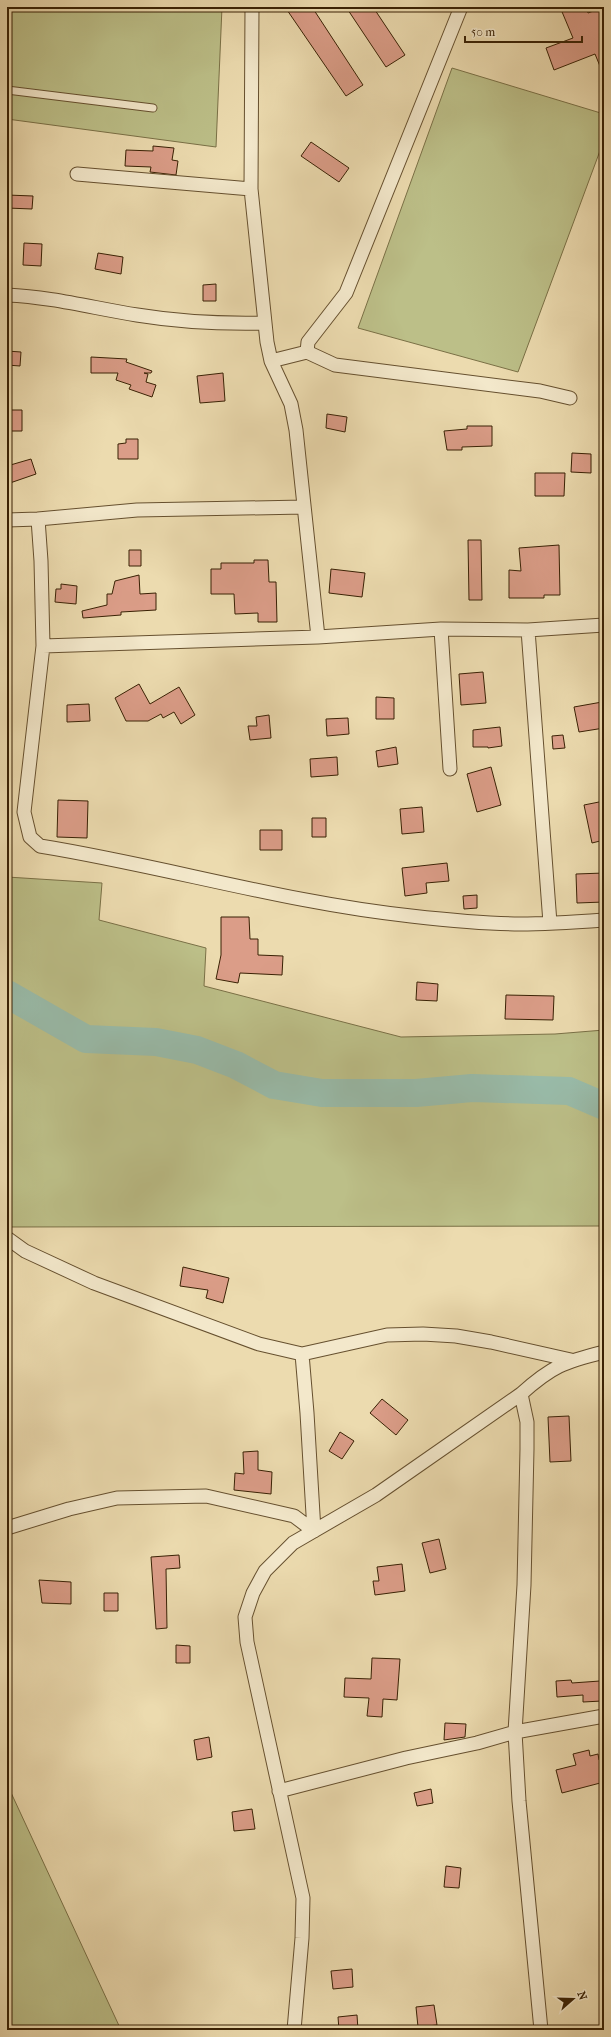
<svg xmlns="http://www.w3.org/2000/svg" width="611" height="2037" viewBox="0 0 611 2037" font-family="'IM FELL French Canon',serif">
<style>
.green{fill:#bcbf88;stroke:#7a7046}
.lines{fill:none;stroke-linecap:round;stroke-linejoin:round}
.river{stroke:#99bba9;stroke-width:28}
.building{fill:#db9d88;stroke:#392104}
.lane-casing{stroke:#66502f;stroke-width:9}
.street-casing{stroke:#66502f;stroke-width:15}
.lane{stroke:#f3e8cb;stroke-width:7}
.street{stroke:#f3e8cb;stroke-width:13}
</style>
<rect width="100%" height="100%" fill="#ecdbaf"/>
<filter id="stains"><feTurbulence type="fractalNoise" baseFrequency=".005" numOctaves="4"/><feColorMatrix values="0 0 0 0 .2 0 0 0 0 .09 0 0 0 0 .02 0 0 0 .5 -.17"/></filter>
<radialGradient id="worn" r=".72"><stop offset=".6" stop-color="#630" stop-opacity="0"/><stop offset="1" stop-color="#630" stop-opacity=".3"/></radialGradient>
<path class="green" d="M7 7H222L216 147 7 119Z
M452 68 604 114V140L518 372 358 328Z
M7 877 102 883 99 920 206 948 204 986 401 1037 555 1034 604 1030V1226L7 1227Z
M7 1784 121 2030H7Z"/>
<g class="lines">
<path class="river" d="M7 994 86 1039 156 1042 197 1050 236 1065 274 1085 322 1093H416L472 1088 569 1091 604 1106"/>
</g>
<path class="building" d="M285 7H312L363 85 346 96Z
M346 7H373L405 55 386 67Z
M560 7H586L588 13 604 7V76L595 54 554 70 546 48 573 38Z
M311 142 349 168 339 182 301 156Z
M153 146 174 148 172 160 178 161 176 175 150 172 151 167 125 166 126 150 153 151Z
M7 195 33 196 32 209 7 208Z
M24 243 42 244 41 266 23 265Z
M98 253 123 257 121 274 95 269Z
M216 284V301H203V285Z
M7 351 21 352 20 366 7 365Z
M91 357 127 359 126 362 152 371 151 373H144L148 374 146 382 156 385 152 397 129 389 131 385 116 380 118 373H91Z
M223 373 225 401 200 403 197 376Z
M7 410H22V431H7Z
M327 414 347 417 345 432 326 428Z
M467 426H492V446L462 447V450H447L444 431 467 429Z
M126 439H138V459H118V444L126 443Z
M572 453 591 454V473L571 472Z
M31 459 36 474 7 484V466Z
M535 473H565L564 496H535Z
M468 540H481L482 600H469Z
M559 545 560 595H544V598H509V570L521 571 519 548Z
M129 550H141V566H129Z
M254 560H268L269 582H276L277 622H258V613L235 614 234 594H211V569H221V563H254Z
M331 569 365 573 362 597 329 593Z
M139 575 140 594 156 593V610L121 612V615L83 618 82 611 107 605V594H112L115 581Z
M61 584 77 586 76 604 55 602 56 589H61Z
M483 672 486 703 461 705 459 674Z
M139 684 150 704 179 687 195 715 181 724 174 712 163 718 161 714 148 721H126L115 698Z
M376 697 394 698V719H376Z
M602 702 604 728 579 732 574 707Z
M89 704 90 721 67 722V705Z
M269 715 271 738 250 740 248 726H257L256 717Z
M348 718 349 734 327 736 326 719Z
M500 727 502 746 488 748V747H473V730Z
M563 735 565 748 553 749 552 736Z
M396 747 398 764 378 767 376 751Z
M337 757 338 775 311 777 310 759Z
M491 767 501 805 477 812 467 774Z
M58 800 88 801 87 838 57 837Z
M604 801V840L592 843 584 805Z
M422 807 424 832 402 834 400 809Z
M312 818H326V837H312Z
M260 830H282V850H260Z
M447 863 449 881 426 883 427 893 405 896 402 868Z
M604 873V902L577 903 576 874Z
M477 895V908L464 909 463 896Z
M221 917H249L250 939H258V955L283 956 282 975 240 973 238 983 216 979 221 955Z
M417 982 438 984 437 1001 416 1000Z
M506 995 554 996 553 1020 505 1019Z
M183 1267 229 1278 223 1303 206 1298 208 1290 180 1286Z
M382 1399 408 1420 396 1435 370 1413Z
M569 1416 571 1461 550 1462 548 1417Z
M340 1432 354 1441 342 1459 329 1451Z
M258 1451V1470L272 1472 271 1494 234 1490 235 1473 244 1474 243 1452Z
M439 1539 446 1569 430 1573 422 1543Z
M179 1555 180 1568 166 1569 167 1628 156 1629 151 1557Z
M402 1564 405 1591 375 1595 373 1581H379L377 1567Z
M39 1580 71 1582V1604L42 1603Z
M104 1593H118V1611H104Z
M176 1645 190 1646V1663H176Z
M372 1658 400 1659 397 1700 383 1699 382 1717 367 1716 369 1698 344 1697 345 1678 371 1679Z
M571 1680 572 1683 600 1681 602 1701 583 1702V1695L557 1697 556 1681Z
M445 1723 466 1724 465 1737 444 1740Z
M209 1737 212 1757 197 1760 194 1740Z
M589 1750 590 1756 598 1754 599 1760 604 1759V1782L562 1793 556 1770 576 1765 573 1754Z
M431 1789 433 1803 417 1806 414 1793Z
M252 1809 255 1829 234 1831 232 1812Z
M446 1866 461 1868 459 1888 444 1887Z
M352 1969 353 1987 333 1989 331 1971Z
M434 2005 437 2025 418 2027 416 2007Z
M357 2015 358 2030H339L338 2017Z"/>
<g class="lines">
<g class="lane-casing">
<path id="lane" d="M7 90 153 108"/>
</g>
<g class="street-casing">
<path id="street" d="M252 7 251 189 267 342 271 361 291 404 296 430 318 637
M77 174 251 189
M7 295C52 297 93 308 137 315 180 322 221 324 265 323
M307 352 335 365 540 391 570 398
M271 361 307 352 308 342 346 293 461 7
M38 519 137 510 304 507
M7 520 38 519 41 561 43 646 24 812 30 837 40 846C164 866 287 903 411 916 447 920 483 924 520 924 548 924 576 922 604 920
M441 629 450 769
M528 630 550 923
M43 646 318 637 441 629 528 630 604 625
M7 1238 25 1251 94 1283 259 1344 302 1354 387 1335 423 1334 456 1336 491 1342 571 1360
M521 1394 527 1422V1449L524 1585 515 1732 519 1801 541 2030
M7 1528 69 1509 117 1498 206 1496 294 1516 314 1531 307 1413 302 1354
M279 1791 406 1758 477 1743 515 1732 604 1716
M294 2030 302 1938 303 1898 247 1642 245 1617 253 1593 265 1571 293 1543 376 1495 521 1394C552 1366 564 1362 604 1352"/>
</g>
<use href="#lane" class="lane"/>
<use href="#street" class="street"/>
</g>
<rect width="611" height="2037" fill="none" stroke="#ecdbaf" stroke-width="24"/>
<rect x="8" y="8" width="595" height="2021" fill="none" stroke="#392104" stroke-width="2"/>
<rect x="12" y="12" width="587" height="2013" fill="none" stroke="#392104"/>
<g transform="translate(573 1999) rotate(70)" stroke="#f3e8cb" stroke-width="3" paint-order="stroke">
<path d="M0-3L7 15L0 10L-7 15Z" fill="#392104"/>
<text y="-6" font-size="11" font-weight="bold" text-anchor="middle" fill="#392104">N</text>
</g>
<path d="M465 36v6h117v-6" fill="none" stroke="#392104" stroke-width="2"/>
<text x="471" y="36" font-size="12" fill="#392104" stroke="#f3e8cb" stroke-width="3" paint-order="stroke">50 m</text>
<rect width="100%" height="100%" filter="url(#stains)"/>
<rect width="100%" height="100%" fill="url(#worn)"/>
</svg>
